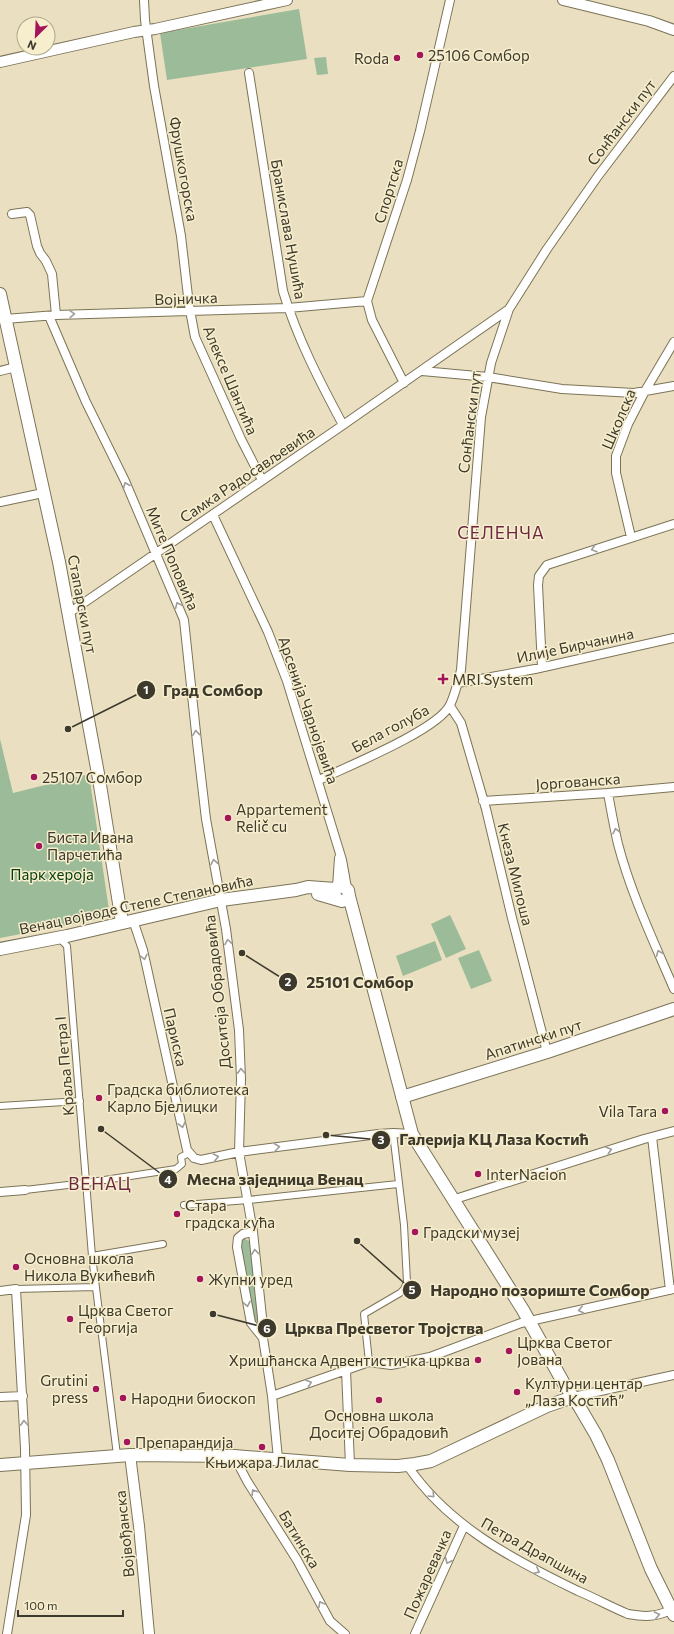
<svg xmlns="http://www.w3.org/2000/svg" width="674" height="1634" viewBox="0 0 674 1634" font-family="Commissioner,sans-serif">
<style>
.green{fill:#9bbb99}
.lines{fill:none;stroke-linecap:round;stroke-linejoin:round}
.pedestrian-casing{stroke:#7c7357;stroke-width:8}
.minor-casing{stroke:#7c7357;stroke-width:10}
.tertiary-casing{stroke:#7c7357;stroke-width:12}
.secondary-casing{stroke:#7c7357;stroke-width:14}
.pedestrian{stroke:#fff;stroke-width:6}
.minor{stroke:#fff;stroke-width:8}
.tertiary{stroke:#fff;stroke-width:10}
.secondary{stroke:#fff;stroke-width:12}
.oneway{stroke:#9e9c96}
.poi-dot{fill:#a4165a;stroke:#f7eece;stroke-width:1.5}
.labels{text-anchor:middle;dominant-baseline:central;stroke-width:3;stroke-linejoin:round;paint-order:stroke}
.poi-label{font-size:15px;fill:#3d392c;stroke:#f7eece;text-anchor:start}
.street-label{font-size:15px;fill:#3d392c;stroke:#f7eece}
.park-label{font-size:15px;fill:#043b09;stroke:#f7eece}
.quarter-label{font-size:17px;letter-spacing:1px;fill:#6b2741;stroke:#f7eece}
.leader{fill:none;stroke:#3d392c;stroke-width:1.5}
.callout-dot{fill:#3d392c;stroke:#f7eece;stroke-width:1.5}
.mark-label{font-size:12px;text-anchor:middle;font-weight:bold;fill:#fff}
.callout-label{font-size:16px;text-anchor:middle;font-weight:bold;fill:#3d392c;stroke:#f7eece;stroke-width:3;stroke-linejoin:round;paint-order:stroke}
</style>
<rect width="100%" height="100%" fill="#eae0c1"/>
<path class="green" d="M299 9 307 59 167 80 160 33Z
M326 57 328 74 317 75 314 58Z
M0 739 13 793 89 774 110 917 0 938Z
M450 915 466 949 446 958 431 924Z
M435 941 442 960 403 976 396 956Z
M479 950 492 981 471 989 458 958Z
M243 1238 251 1242 259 1319 256 1322 253 1321 239 1243Z"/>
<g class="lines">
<g class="pedestrian-casing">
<path id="pedestrian" d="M59 938 67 946 92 1256 117 1455
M0 1106 80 1101
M25 1190 85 1183 176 1169 182 1164 181 1157 189 1153
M184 1205 248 1200 398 1184
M92 1256 163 1244
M16 1289 95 1287
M369 1362 364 1314 400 1293 404 1289 407 1282 404 1225 393 1133"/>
</g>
<g class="minor-casing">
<path id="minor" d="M144 0 145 20 154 86 181 236 189 305 195 337 241 439 262 480
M249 73 283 291C297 338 320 382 343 425
M12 214 27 212 30 215 37 246 40 253 46 261 52 274 56 315
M49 316 86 402 125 481 184 620 197 742 206 819 226 929 239 1030 241 1079 239 1152 253 1232 262 1317 263 1338 272 1396 278 1459
M5 319 56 315 288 308 367 301
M0 371 16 367
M422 371 488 377 562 389 634 393 674 386
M404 383 372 320 367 301 407 180 420 131 450 0
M0 502 43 493
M213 515 268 632 287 681 342 860 347 888
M631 537 616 473V456L628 424 645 391 674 342
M69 613 343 425 509 309
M542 667 538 585 539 576 547 565 674 524
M458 683 535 669 674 638
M450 706 461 723 486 809 512 918 547 1052
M319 780C346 767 438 730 450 705 455 695 458 682 461 670L481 417 491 363 509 309 547 249 598 176 674 76
M608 793C611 810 614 827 618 844 631 894 654 942 674 989
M483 801 608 793 674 787
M337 887 339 858
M133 920 143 950 187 1150 194 1158 201 1160 239 1152 378 1134 393 1133 412 1134
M652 1137 670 1290
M0 1192 25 1190
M452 1200 644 1139 674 1131
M253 1232 243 1234 238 1238 237 1247 251 1323 263 1338
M0 1291 16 1289 25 1448 26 1515 7 1634
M346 1370 350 1465
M272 1396 369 1362 391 1365 430 1357 521 1323 674 1289
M0 1397 23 1396
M573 1397 674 1375
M234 1456 247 1481 297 1560 330 1621 345 1634
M407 1465C448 1526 514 1560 578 1591 595 1598 611 1607 628 1614 645 1617 655 1617 671 1610
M415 1634 464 1526"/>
</g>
<g class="tertiary-casing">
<path id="tertiary" d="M563 0 649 21 674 30
M0 62 134 32 155 29 287 0
M130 1455 139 1526 149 1634"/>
</g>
<g class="secondary-casing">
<path id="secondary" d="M0 294 59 562 99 779 122 922
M318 894 342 901 346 900 349 896 348 890 342 886 337 887 334 893 336 898
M349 896 412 1134 523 1310 563 1382 579 1406 596 1435 608 1460 651 1569 674 1615
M0 949 67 936 221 900 296 890 308 887 335 889
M402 1097 547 1052 674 1009
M0 1465 130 1455 234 1456 350 1465 398 1466 415 1464 431 1461 547 1406 573 1397"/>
</g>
<use href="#pedestrian" class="pedestrian"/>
<use href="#minor" class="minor"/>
<use href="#tertiary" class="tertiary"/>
<use href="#secondary" class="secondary"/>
</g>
<defs><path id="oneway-chevron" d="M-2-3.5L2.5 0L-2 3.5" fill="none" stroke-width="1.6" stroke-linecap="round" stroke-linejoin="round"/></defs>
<g class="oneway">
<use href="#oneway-chevron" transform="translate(72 314) rotate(-2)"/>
<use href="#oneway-chevron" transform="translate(126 485) rotate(-113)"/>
<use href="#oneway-chevron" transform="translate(594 549) rotate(162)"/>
<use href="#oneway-chevron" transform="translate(178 605) rotate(-114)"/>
<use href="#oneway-chevron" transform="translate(196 733) rotate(-96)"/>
<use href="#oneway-chevron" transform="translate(616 831) rotate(-102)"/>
<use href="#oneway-chevron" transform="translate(214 862) rotate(-100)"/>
<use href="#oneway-chevron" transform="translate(228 942) rotate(-99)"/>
<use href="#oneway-chevron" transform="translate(659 953) rotate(-112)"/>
<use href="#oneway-chevron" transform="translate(144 957) rotate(77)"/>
<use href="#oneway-chevron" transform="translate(241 1071) rotate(-93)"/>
<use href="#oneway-chevron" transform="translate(182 1125) rotate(77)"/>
<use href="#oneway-chevron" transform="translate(277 1147) rotate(-7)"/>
<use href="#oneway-chevron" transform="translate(609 1150) rotate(-17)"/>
<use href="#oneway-chevron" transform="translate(216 1157) rotate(-12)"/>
<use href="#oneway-chevron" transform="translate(255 1252) rotate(-96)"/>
<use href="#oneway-chevron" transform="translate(247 1304) rotate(79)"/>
<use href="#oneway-chevron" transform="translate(581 1310) rotate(168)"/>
<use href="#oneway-chevron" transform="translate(309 1383) rotate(-19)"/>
<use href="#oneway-chevron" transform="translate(24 1423) rotate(-93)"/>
<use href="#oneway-chevron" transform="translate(254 1492) rotate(-122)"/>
<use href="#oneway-chevron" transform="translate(432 1495) rotate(46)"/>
<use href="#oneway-chevron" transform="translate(448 1561) rotate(115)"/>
<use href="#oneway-chevron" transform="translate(537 1571) rotate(27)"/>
<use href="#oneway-chevron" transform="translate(321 1604) rotate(-118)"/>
<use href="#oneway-chevron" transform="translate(657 1615) rotate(-11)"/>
</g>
<g class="poi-dot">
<circle cx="420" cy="55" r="4"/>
<circle cx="397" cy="58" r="4"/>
<path d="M441 673h4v4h4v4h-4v4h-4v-4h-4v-4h4z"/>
<circle cx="34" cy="777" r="4"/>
<circle cx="228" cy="818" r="4"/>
<circle cx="39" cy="846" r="4"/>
<circle cx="99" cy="1098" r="4"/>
<circle cx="665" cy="1111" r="4"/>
<circle cx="478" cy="1174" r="4"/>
<circle cx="177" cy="1214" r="4"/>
<circle cx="415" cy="1232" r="4"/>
<circle cx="16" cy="1267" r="4"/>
<circle cx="200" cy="1279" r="4"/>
<circle cx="70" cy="1319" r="4"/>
<circle cx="509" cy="1351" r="4"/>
<circle cx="478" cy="1360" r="4"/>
<circle cx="96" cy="1389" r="4"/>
<circle cx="517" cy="1392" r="4"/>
<circle cx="123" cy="1398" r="4"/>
<circle cx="379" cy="1400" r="4"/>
<circle cx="127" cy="1442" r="4"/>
<circle cx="262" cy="1447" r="4"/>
</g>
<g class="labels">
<g class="poi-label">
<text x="428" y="55">25106 Сомбор</text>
<text x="389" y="58" text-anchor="end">Roda</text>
<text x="452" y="679">MRI System</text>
<text x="42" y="777">25107 Сомбор</text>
<text x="236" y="809">Appartement<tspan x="236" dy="17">Relič cu</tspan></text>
<text x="47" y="837">Биста Ивана<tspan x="47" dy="17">Парчетића</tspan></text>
<text x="107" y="1089">Градска библиотека<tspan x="107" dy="17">Карло Бјелицки</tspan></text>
<text x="657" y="1111" text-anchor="end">Vila Tara</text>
<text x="486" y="1174">InterNacion</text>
<text x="185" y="1205">Стара<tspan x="185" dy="17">градска кућа</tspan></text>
<text x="423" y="1232">Градски музеј</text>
<text x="24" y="1258">Основна школа<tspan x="24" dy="17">Никола Вукићевић</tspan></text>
<text x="208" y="1279">Жупни уред</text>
<text x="78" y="1310">Црква Светог<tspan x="78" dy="17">Георгија</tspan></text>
<text x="517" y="1342">Црква Светог<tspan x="517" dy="17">Јована</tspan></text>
<text x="470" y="1360" text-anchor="end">Хришћанска Адвентистичка црква</text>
<text x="88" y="1380" text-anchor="end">Grutini<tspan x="88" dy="17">press</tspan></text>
<text x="525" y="1383">Културни центар<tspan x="525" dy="17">„Лаза Костић”</tspan></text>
<text x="131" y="1398">Народни биоскоп</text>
<text x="379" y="1415" text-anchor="middle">Основна школа<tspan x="379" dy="17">Доситеј Обрадовић</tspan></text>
<text x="135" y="1442">Препарандија</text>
<text x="262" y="1462" text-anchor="middle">Књижара Лилас</text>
</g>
<g class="street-label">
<text transform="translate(621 122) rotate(-53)">Сонћански пут</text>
<text transform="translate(184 169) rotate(80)">Фрушкогорска</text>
<text transform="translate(388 191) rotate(-73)">Спортска</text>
<text transform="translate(289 229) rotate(80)">Бранислава Нушића</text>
<text transform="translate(186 298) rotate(-2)">Војничка</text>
<text transform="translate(231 380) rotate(67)">Алексе Шантића</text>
<text transform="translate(618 419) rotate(-67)">Школска</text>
<text transform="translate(469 422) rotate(-83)">Сонћански пут</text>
<text transform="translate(247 474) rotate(-34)">Самка Радосављевића</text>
<text transform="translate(173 558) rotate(67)">Мите Поповића</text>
<text transform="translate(83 604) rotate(79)">Стапарски пут</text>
<text transform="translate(575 645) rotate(-12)">Илије Бирчанина</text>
<text transform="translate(309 710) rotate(71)">Арсенија Чарнојевића</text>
<text transform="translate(390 728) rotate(-28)">Бела голуба</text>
<text transform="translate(578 781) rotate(-4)">Јоргованска</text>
<text transform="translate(516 874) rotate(76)">Кнеза Милоша</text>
<text transform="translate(136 904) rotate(-12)">Венац војводе Степе Степановића</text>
<text transform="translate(217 992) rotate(-96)">Доситеја Обрадовића</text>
<text transform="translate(176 1037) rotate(77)">Париска</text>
<text transform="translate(533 1039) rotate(-18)">Апатински пут</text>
<text transform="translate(64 1066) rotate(-95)">Краља Петра I</text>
<text transform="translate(124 1534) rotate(-96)">Војвођанска</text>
<text transform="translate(300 1539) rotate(59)">Батинска</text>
<text transform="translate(535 1550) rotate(29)">Петра Драпшина</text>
<text transform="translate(427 1574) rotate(-66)">Пожаревачка</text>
</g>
<g class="park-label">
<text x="52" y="874">Парк хероја</text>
</g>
<g class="quarter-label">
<text x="501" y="532">СЕЛЕНЧА</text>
<text x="100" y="1183">ВЕНАЦ</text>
</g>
</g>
<path class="leader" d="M68 729L146 690M242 953L288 982M326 1135L381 1140M101 1129L168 1179M357 1241L412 1290M213 1314L267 1328"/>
<g class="callout-dot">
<circle cx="68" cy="729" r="4"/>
<circle cx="242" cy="953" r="4"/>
<circle cx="326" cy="1135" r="4"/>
<circle cx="101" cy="1129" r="4"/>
<circle cx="357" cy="1241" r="4"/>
<circle cx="213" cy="1314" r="4"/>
<circle cx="146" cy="690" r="10"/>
<circle cx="288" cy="982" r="10"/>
<circle cx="381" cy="1140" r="10"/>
<circle cx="168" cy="1179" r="10"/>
<circle cx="412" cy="1290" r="10"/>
<circle cx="267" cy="1328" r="10"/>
</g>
<g class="mark-label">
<text x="146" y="694">1</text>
<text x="288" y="986">2</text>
<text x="381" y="1144">3</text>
<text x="168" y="1184">4</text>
<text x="412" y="1294">5</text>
<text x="267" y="1333">6</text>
</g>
<g class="callout-label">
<text x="213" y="696">Град Сомбор</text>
<text x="360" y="988">25101 Сомбор</text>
<text x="494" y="1145">Галерија КЦ Лаза Костић</text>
<text x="275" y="1185">Месна заједница Венац</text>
<text x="540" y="1296">Народно позориште Сомбор</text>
<text x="384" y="1334">Црква Пресветог Тројства</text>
</g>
<g transform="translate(36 36) rotate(204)"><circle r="19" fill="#f7eece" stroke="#ada68d"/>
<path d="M0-3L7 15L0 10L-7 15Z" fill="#a4165a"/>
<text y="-6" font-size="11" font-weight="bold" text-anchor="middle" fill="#3d392c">N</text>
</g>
<path d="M18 1610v6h105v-6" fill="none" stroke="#3d392c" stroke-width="2"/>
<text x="24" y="1610" font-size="12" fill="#3d392c" stroke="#f7eece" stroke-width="3" paint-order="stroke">100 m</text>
</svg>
